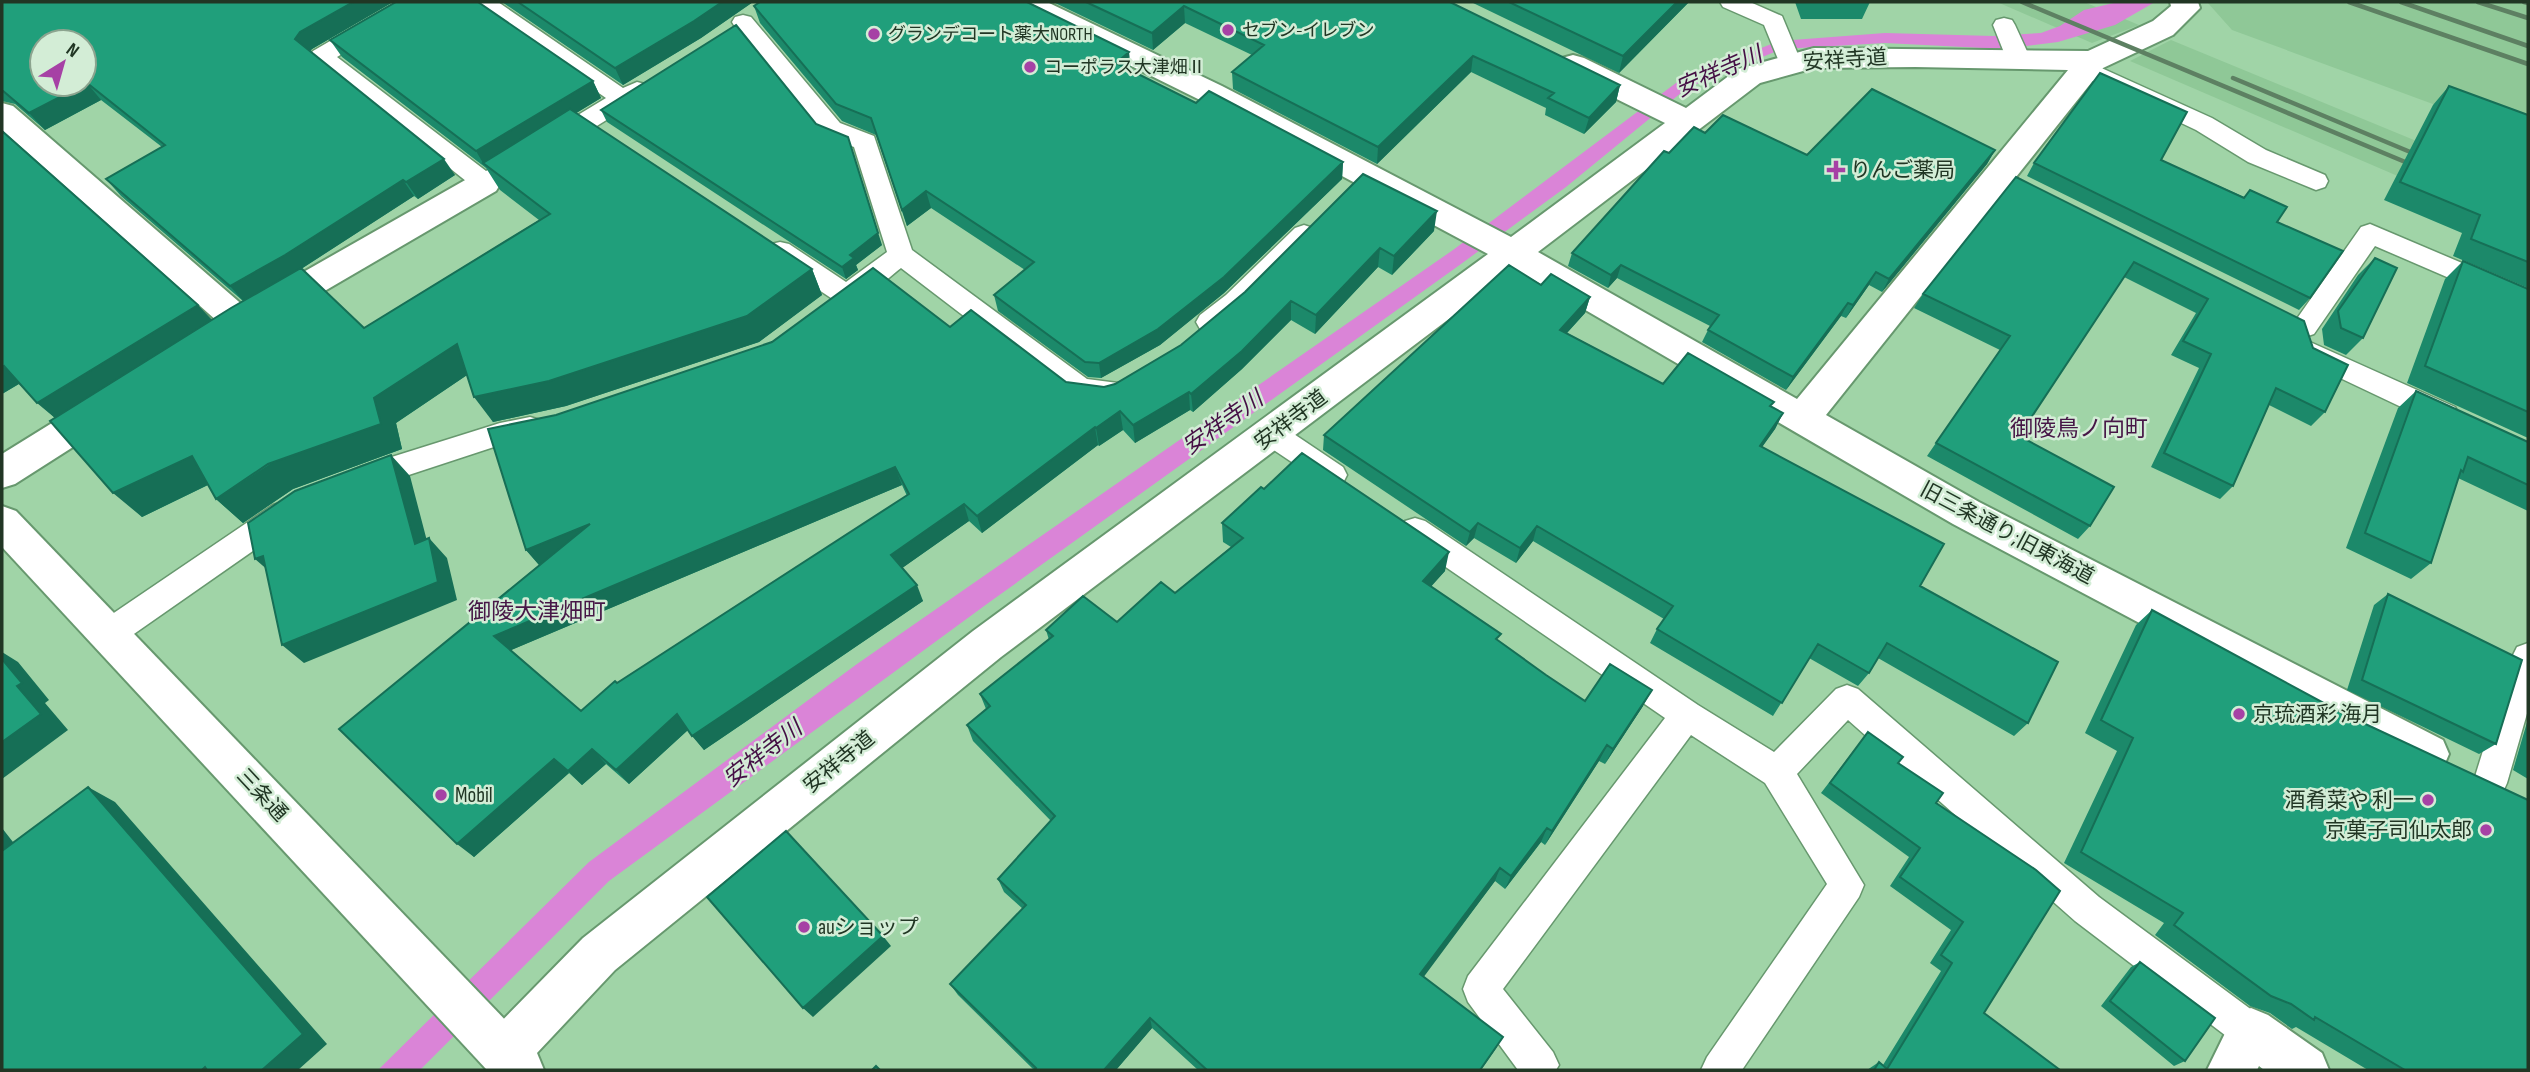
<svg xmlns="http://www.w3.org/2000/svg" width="2530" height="1072" viewBox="0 0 2530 1072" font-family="'Sofia Sans Condensed','Noto Sans JP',sans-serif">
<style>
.built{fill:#8fc897}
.water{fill:#da84d7}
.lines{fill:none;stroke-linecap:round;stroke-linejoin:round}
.lane-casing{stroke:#67986e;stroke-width:3}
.street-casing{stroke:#67986e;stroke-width:4}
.secondary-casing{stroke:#67986e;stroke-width:4}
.lane{fill:#fff;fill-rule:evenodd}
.street{fill:#fff;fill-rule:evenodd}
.secondary{fill:#fff;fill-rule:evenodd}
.rail{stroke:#5d8062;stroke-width:4.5}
.wall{fill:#1c896a;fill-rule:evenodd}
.shaded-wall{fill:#166f56}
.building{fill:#209f7b;stroke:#166f56;stroke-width:2;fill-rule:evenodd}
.poi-dot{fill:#a641a5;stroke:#d3edd6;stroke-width:2.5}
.labels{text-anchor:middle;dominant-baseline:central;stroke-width:5;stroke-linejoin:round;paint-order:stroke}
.far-poi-label{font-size:18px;fill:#213624;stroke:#d3edd6;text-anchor:start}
.street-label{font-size:21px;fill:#213624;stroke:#d3edd6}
.poi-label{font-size:21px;fill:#213624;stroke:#d3edd6;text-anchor:start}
.water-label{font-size:23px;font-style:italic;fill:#450f45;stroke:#d3edd6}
.neighbourhood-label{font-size:23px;fill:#471747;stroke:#d3edd6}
</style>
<rect width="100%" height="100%" fill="#a0d4a7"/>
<path class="built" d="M1997 2H2084L2139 25 2092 43Z
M2207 2H2528V139L2232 30Z
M2171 40 2528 187V232L2130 61Z"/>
<path class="water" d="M2118 2H2155L2115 25 2058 42 2003 49 1885 43 1782 49 1687 88 1566 187 1461 264 991 601 609 881 420 1070H378L589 862 857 664 1453 250 1680 80 1779 41 1885 33 1993 36 2041 33 2060 26 2084 10Z"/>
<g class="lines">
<g class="lane-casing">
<path id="lane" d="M397 2H424L421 7 337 57 486 171 508 160 517 163 520 169C512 182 491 194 476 189L309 56 313 51Z
M472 2H498L623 88 637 82 645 84 649 90 645 96 563 147 554 149 545 147 542 141 545 135 606 98 475 7Z
M1720 2H1750L1782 16 1802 64 1798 69 1790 72 1782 69 1764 25 1723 7Z
M743 15 751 17 840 123 874 136 912 250 1087 379 1118 383 1122 391 1118 399 1108 402 1071 398 901 268C884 281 859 309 837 302L771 258 767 251 771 244 780 242 789 244 846 282 887 252 854 147 822 135 735 27 732 22 735 17Z
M2004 18 2012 20 2015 25 2031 60 2027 65 2019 68 2011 65 2007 60 1993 25 1996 20Z
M2086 61 2212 118 2266 150 2325 175 2328 181 2325 187 2316 190 2248 162 2196 130 2078 74 2074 69 2078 64Z
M2370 224 2528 291V312L2375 246 2314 334 2305 337 2296 334 2292 327 2296 320 2361 227Z
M1304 225 1313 228 1317 234 1313 240C1296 258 1230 330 1210 332 1208 332 1202 330 1200 329L1196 322 1200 315 1226 295 1295 228Z
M2310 342 2455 407 2459 415 2455 423 2445 426 2435 423 2300 359 2296 352 2300 345Z
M530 417 540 420 544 428 540 436 500 445 363 490 353 486 349 478 353 470 363 466 500 423Z
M1272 423 1282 426 1343 467 1347 475 1343 483 1333 487 1323 483 1262 442 1258 434 1262 426Z
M283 502 293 505 298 514 293 523 121 643 110 647 99 643 94 633 99 623 273 505Z
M1415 518 1425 521 1698 705 1774 752 1836 689 1847 685 1858 689 2099 897 2264 1019 2269 1032 2264 1045 2251 1050 2238 1045 2075 921 1848 720 1797 774 1864 885 1859 897 1742 1070H1701L1707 1057 1827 884 1765 783 1691 735 1503 989 1553 1052 1559 1065 1556 1070H1518L1468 1002 1463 989 1468 976 1665 718 1405 539 1400 530 1405 521Z
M2528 643V710L2507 783 2502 794 2490 799 2478 794 2473 783 2512 657 2517 647Z"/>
</g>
<g class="street-casing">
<path id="street" d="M1010 2H1047L1222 86 1511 237 1665 123 1562 72 1558 65 1562 58 1573 55 1584 58 1686 108 1738 69 1814 48 2088 51 2153 21 2171 6 2170 2H2198L2200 8 2173 35 2103 68 1826 415 1979 502 2443 740 2449 754 2443 768 2428 774 2413 768 1953 524 1515 269 1001 657 615 970 521 1070H487L480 1053 487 1036 583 938 973 631 1488 254 1200 100 1014 8ZM1915 67 2068 70 1797 399 1538 252 1760 83 1814 68Z
M2 103 13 106 253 314 258 323C248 342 222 356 202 349L197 340 202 331 217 321 2 130Z
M485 172 496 175 501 183 496 191 280 317 268 321 256 317 251 308 256 299 474 175Z
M107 393 120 397 125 407 120 417 15 484 2 488V454L94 397Z
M2251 1008 2268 1015 2322 1053 2329 1070H2264L2259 1066 2257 1070H2207L2234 1015Z"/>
</g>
<g class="secondary-casing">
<path id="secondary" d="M2 506 16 511 537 1053 544 1070H487L2 547Z"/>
</g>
<use href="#lane" class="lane"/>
<use href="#street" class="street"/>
<use href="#secondary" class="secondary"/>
<path class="rail" d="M2022 2 2422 169
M2349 2 2528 64
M2401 2 2528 46
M2478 2 2528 18
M2524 2 2528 3
M2233 78 2427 159"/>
</g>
<path class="wall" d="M2 2H393L312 49 310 51 455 175 418 199 414 196 301 269 364 328 539 220 500 190 486 168 342 57 330 40 593 81 601 98 576 113 812 269 822 295 759 342 566 406 493 422 467 375 396 423 402 449 293 489 243 523 216 499 208 485 142 517 55 418 19 384 2 394V131L212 320 243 301 121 196 106 179 162 147 101 100 45 130 15 104 2 101Z
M502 2H753L701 38 623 85Z
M1053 2H1450L1620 85 1616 102 1584 134 1545 115 1546 108 1471 72 1377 164 1233 89 1232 72 1252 55 1185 23 1153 50Z
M1471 2H1689L1619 73Z
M1795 2H1870L1862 19H1801Z
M754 6 1131 69 1130 70 1196 103 1343 162 1342 179 1224 293 1160 345 1101 378 1088 377 998 311 994 295 1025 270 931 208 907 226 876 135 842 121 760 23Z
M2449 86 2528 115V288L2453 256 2462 233 2384 200 2433 105Z
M601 110 882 245 856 265 858 270 846 279 607 122Z
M1705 133 1807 155 1995 150 1987 164 1882 292 1869 285 1846 318 1841 316 1786 390 1702 342 1710 326 1617 278 1608 288 1568 266 1572 253 1669 153Z
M2161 160 2244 197 2250 190 2277 222 2310 298 2299 310 2027 176 2034 163Z
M2016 177 2304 321 2325 412 2311 426 2269 405 2233 486 2220 499 2151 467 2199 368 2171 355 2196 313 2124 277 2021 433V437L2090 526 2078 539 1927 456 2000 350 1914 308 1923 294Z
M1434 231 1392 275 1378 267 1315 334 1291 320 1242 369 1193 412 1190 410 1135 443 1123 430 1099 446 1098 445 982 533 969 521 902 568 923 601 704 750 688 730 629 784 606 764 582 785 569 773 474 857 339 729 539 565 526 550 556 415 950 327 1066 382 1104 387 1115 384 1181 345 1245 292ZM902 485 907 496 617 683 581 711 511 650Z
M2375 258 2363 338 2346 355 2324 345 2322 329 2358 275Z
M2463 261 2528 289V438L2407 383 2445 279Z
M1541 285 1590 297 1585 313 1567 333 1663 384 1771 407 1783 413 1775 429 1762 447 1920 586 2028 723 2014 736 1878 658 1869 673 1858 686 1809 658 1773 716 1650 643 1657 629 1664 619 1533 541 1516 563 1474 538 1466 546 1323 450 1324 435Z
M2416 391 2528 442V511L2458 478 2431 563 2411 579 2346 548 2398 408Z
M1264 489 1445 571 1431 586 1499 641 1546 675 1585 701 1643 706 1605 764 1599 761 1545 845 1541 842 1505 889 1495 881 1423 976 1497 1047 1481 1070H1198L1152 1028 1116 1070H1034L958 995 950 984 1023 909 1004 892 998 879 1051 821 973 741 967 725 986 709 980 694 1049 640 1046 630 1117 622 1175 593 1231 547 1223 542 1222 523Z
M2388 594 2496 744 2479 754 2347 690 2374 605Z
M2152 610 2528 1070H2368L2296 1027 2292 1029 2270 1013 2250 1006 2155 935 2164 923 2064 863 2117 751 2085 733 2136 625Z
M2528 719V779L2513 770Z
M1868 732 1936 803 1984 1013 2060 1070H1867L1879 1062 1883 1065 1941 971 1930 963 1951 930 1890 886 1909 857 1821 793Z
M2140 962 2185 1061 2174 1066 2101 1006 2131 967Z"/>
<path class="shaded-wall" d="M353 2H393L312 49 306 56 295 39 300 32Z
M722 2H753L701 38 623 85 615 68Z
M1677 2H1689L1619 73 1623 56Z
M1184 6 1185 23 1153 50 1152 33Z
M1129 52 1131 69 1118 80 1116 63Z
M1473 56 1471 72 1377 164 1378 147Z
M593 81 601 98 488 167 483 163 476 151Z
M87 83 101 100 45 130 29 113Z
M1620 85 1616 102 1584 134 1589 118Z
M848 137 882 245 856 265 858 270 846 279 842 267Z
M1995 150 1987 164 1882 292 1889 279Z
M444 159 455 175 418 199 406 182Z
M1343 162 1342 179 1224 293 1160 345 1101 378 1099 363Z
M403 180 414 196 298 271 244 302 230 286Z
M926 191 931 208 907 226 902 210Z
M1437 211 1434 231 1392 275 1394 256Z
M1380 248 1378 267 1315 334 1316 315Z
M1621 265 1617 278 1608 288 1611 275Z
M812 269 822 295 759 342 566 406 493 422 474 397Z
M1876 272 1869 285 1846 318 1853 305Z
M1590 297 1585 313 1555 346 1560 330Z
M1291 301V320L1242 369 1193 412 1191 394Z
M1848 303 1841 316 1786 390 1793 377Z
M198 305 213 321 55 418 37 403Z
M457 344 476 369 396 423 402 449 293 489 243 523 216 499Z
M4 366 22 382 2 394V368Z
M1189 392 1190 410 1135 443 1133 425Z
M1120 411 1123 430 1099 446 1096 428Z
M1783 413 1775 429 1752 461 1760 446Z
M1095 427 1098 445 982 533 977 516Z
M391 455 410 476 433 564 415 544Z
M192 456 218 480 142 517 113 493Z
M895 467 902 485 509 651 494 636Z
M964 504 969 521 898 571 891 555Z
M1478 523 1474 538 1466 546 1470 532Z
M590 524 540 566 526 550Z
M1537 526 1533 541 1516 563 1520 548Z
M429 538 447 558 457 600 304 663 282 645Z
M1449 552 1445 571 1420 599 1423 581Z
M263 556 277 578 255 559Z
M917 585 923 601 704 750 692 736Z
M2 652 18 662 49 700 45 703 68 730 2 779V742L17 686 2 659Z
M1652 690 1643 706 1605 764 1613 749Z
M677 714 689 729 629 784 616 770Z
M1607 745 1599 761 1545 845 1552 831Z
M592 749 606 764 582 785 568 771Z
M554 759 569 773 474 857 457 844Z
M88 787 115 802 327 1044 298 1070H262Z
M2 828 31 865 2 851Z
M1547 828 1541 842 1505 889 1511 876Z
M1500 868 1495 881 1417 986 1420 974Z
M883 936 891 946 813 1017 803 1008Z
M1150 1018 1152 1028 1116 1070H1104Z"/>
<path class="building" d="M2 2H353L300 32 295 39 444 159 406 182 403 180 285 255 230 286 106 179 165 145 87 83 29 113 2 90ZM42 42H84V84H42Z
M396 2H478L593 81 476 151 330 40Z
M518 2H722L694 21 615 68Z
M760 2H1027L1129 52 1116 63 1196 103 1209 91 1343 162 1224 277 1158 329 1099 363 1085 362 994 295 1034 262 926 191 902 210 871 118 836 104 754 6Z
M1086 2H1450L1620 85 1589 118 1548 98 1554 93 1473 56 1378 147 1232 72 1264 45 1184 6 1152 33Z
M1509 2H1677L1623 56Z
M736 25 816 124 848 137 878 233 850 255 854 258 842 267 601 110Z
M2100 73 2187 112 2161 160 2244 198 2250 190 2287 207 2277 222 2343 251 2310 298 2034 163Z
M2449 86 2528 115V262L2471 239 2480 215 2400 182Z
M1872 89 1995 150 1889 279 1876 272 1853 305 1848 303 1793 377 1708 330 1719 315 1621 265 1611 275 1572 253 1664 151 1669 153 1694 127 1705 133 1723 115 1807 155Z
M570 109 812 269 747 316 549 381 474 397 457 344 374 398 381 424 268 464 216 499 192 456 113 493 50 421 231 308 301 268 364 328 550 214 483 163Z
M2 131 198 305 37 403 4 366 2 368Z
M1363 174 1437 211 1394 256 1380 248 1316 315 1291 301 1242 351 1191 394 1189 392 1133 425 1120 411 1096 428 1095 427 977 516 964 504 891 555 917 585 692 736 677 714 616 770 592 749 568 771 554 759 457 844 339 729 590 524 526 550 488 429 556 415 772 342 873 268 950 327 971 310 1066 382 1104 387 1115 384 1181 345 1245 292ZM895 467 909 494 617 683 615 681 581 711 494 636Z
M2016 177 2304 321 2313 348 2348 365 2325 412 2276 388 2233 486 2164 453 2211 354 2183 341 2208 299 2134 262 2021 433 2023 434 2021 437 2114 487 2090 526 1936 443 2010 336 1923 294Z
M2375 258 2397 268 2363 338 2341 328 2338 311Z
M2463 261 2528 289V412L2425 366Z
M1509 265 1541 285 1551 274 1590 297 1560 330 1663 384 1688 353 1774 402 1770 406 1783 413 1760 446 1944 544 1920 586 2058 662 2028 723 1887 643 1869 673 1818 644 1782 703 1657 629 1673 606 1537 526 1520 548 1478 523 1470 532 1324 435Z
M2416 391 2528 442V485L2468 457 2463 472 2461 470 2431 563 2365 533Z
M1302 453 1449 552 1423 581 1501 634 1496 639 1546 675 1585 701 1610 664 1652 690 1613 749 1607 745 1552 831 1547 828 1511 876 1500 868 1420 974 1503 1037 1480 1070H1207L1150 1018 1104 1070H1034L1036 1068 950 984 1026 905 998 879 1055 816 967 725 990 706 980 694 1053 636 1046 630 1083 596 1117 622 1161 582 1175 593 1243 538 1222 523 1261 487 1264 489Z
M391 455 415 544 429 538 438 582 282 645 263 556 255 559 248 523 295 491Z
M2388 594 2522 660 2496 744 2362 680Z
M2152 610 2344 714 2528 800V1070H2405L2315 1017 2314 1020 2291 1004 2271 996 2174 925 2183 913 2081 852 2133 738 2101 720Z
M2 659 22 683 17 686 41 714 2 742Z
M1868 732 1903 757 1898 763 1943 793 1936 803 2036 870 2060 891 1984 1013 2060 1070H1874L1879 1062 1887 1069 1952 963 1941 955 1963 922 1900 877 1920 848 1830 783Z
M88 787 303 1034 262 1070H207L205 1067 202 1070H2V851Z
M786 831 883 936 803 1008 707 897Z
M2140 962 2215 1018 2185 1061 2110 1001Z
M876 1066 880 1070H872Z"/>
<g class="poi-dot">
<circle cx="1228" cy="30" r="7"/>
<circle cx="874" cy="34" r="7"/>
<circle cx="1030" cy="67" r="7"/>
<path d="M1832.5 159.5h7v7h7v7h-7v7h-7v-7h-7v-7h7z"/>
<circle cx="2239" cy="714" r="7"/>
<circle cx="441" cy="795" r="7"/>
<circle cx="2428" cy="800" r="7"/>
<circle cx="2486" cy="830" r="7"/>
<circle cx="804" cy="927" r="7"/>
</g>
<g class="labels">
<g class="far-poi-label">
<text x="1242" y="30">セブン-イレブン</text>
<text x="888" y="34">グランデコート薬大NORTH</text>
<text x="1044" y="67">コーポラス大津畑Ⅱ</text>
</g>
<g class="street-label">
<text transform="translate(1845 60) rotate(-4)">安祥寺道</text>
<text transform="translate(1291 420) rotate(-37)">安祥寺道</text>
<text transform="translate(2007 533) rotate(28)">旧三条通り;旧東海道</text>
<text transform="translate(839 762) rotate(-39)">安祥寺道</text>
<text transform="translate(262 795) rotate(47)">三条通</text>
</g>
<g class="poi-label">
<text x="1850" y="170">りんご薬局</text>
<text x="2253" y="714">京琉酒彩 海月</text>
<text x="455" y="795">Mobil</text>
<text x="2414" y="800" text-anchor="end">酒肴菜や 利一</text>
<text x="2472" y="830" text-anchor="end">京菓子司仙太郎</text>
<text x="818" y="927">auショップ</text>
</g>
<g class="water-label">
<text transform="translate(1719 72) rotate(-24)">安祥寺川</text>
<text transform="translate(1223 423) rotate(-35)">安祥寺川</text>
<text transform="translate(763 754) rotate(-38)">安祥寺川</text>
</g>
<g class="neighbourhood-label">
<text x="2079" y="429">御陵鳥ノ向町</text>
<text x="537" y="612">御陵大津畑町</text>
</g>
</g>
<rect width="2530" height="1072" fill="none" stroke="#213624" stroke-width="7"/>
<g transform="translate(63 63) rotate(37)"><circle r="33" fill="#d3edd6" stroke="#8ca48f" stroke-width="2"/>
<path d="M0-5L12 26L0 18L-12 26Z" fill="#a641a5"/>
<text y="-10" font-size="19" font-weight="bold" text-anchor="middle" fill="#213624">N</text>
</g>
</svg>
